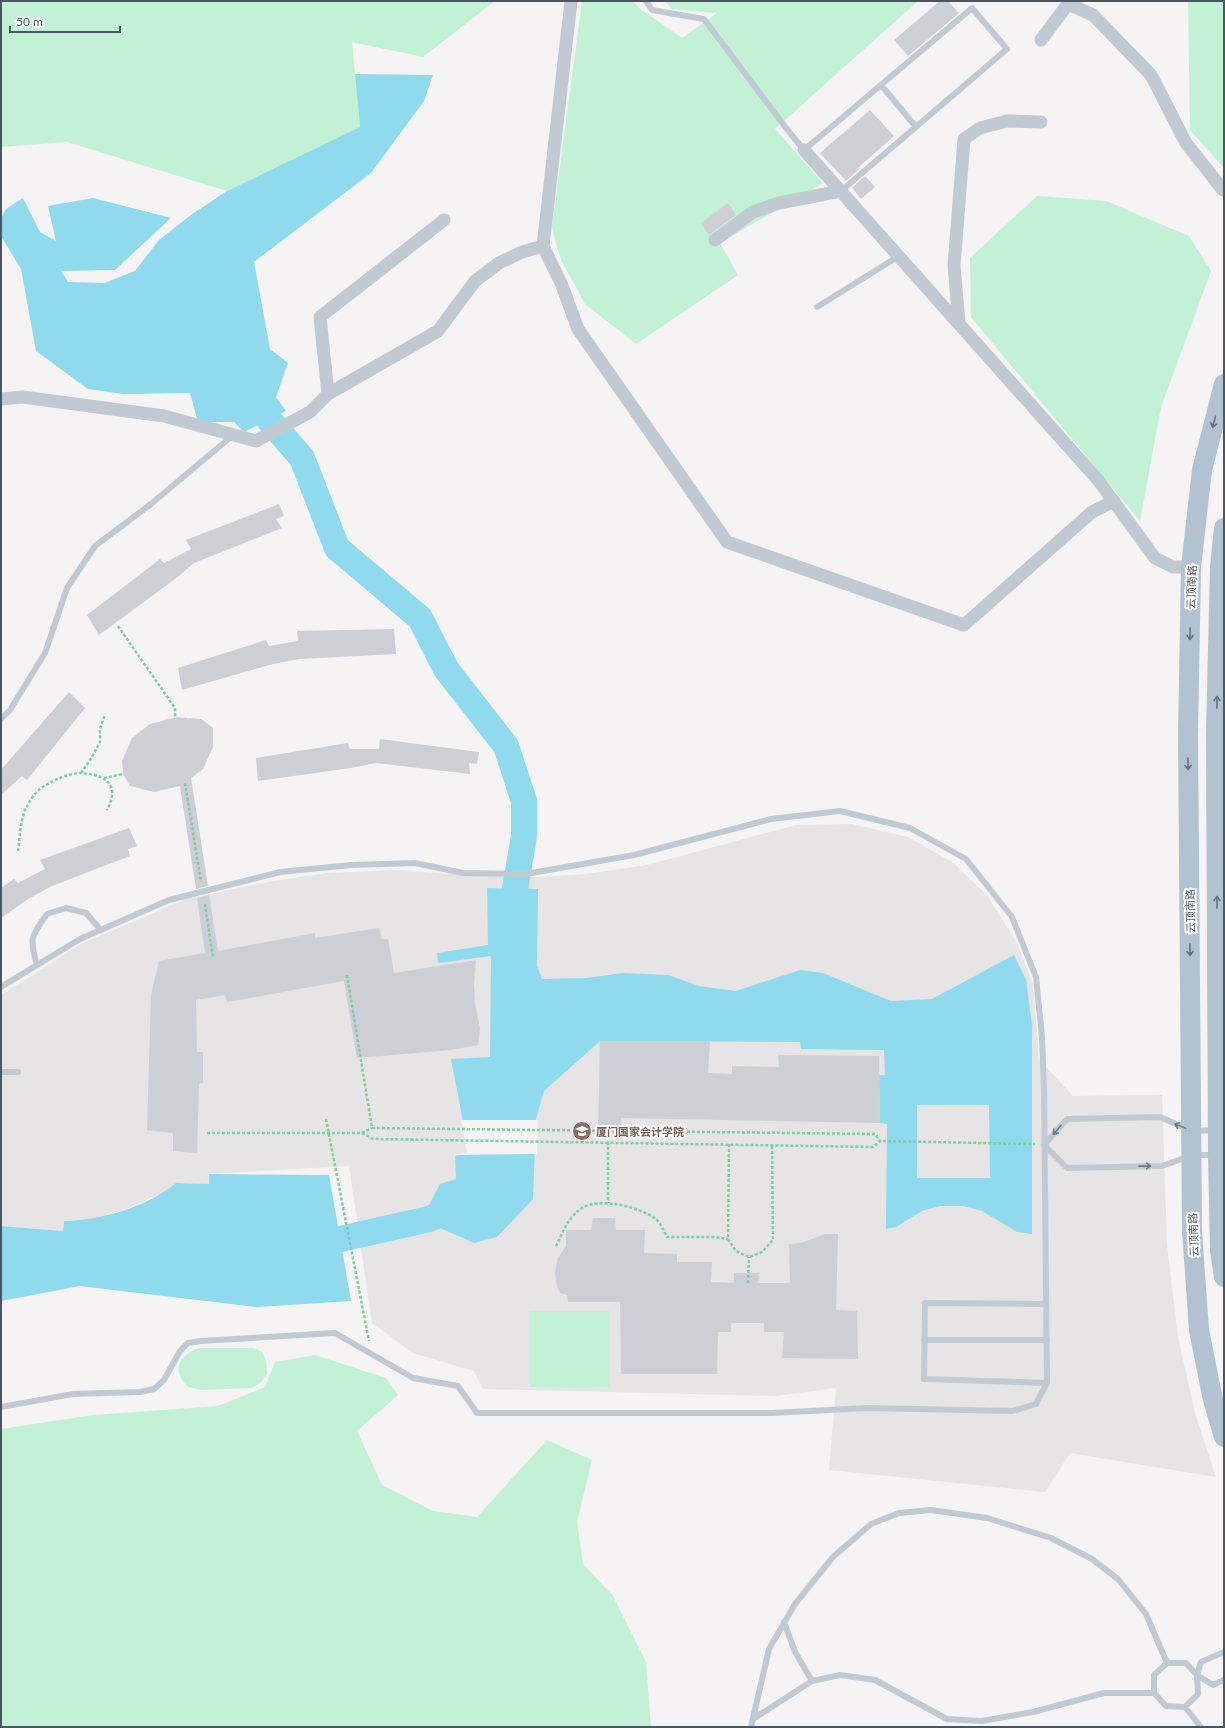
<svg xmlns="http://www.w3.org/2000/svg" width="1225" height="1728" viewBox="0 0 1225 1728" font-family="Lato,'Noto Sans SC',sans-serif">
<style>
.education{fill:#e6e4e5}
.green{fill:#c3f1d5}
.water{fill:#90daee;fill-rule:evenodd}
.pier{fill:#f5f3f3}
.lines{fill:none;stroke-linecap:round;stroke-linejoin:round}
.river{stroke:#90daee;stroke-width:26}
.building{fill:#cdcfd5}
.path{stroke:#7ad0a6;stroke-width:2.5;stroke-dasharray:3 2;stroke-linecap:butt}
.lane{stroke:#c1cad2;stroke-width:6}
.street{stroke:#c1cad2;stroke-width:13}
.primary{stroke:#b3c2d1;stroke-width:20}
.oneway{stroke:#64717d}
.oneway2{stroke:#6e7983}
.labels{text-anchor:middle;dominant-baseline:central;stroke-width:4;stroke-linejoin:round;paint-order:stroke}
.street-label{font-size:11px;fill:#4a5661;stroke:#fff}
.education-label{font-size:11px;font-weight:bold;fill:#785e54;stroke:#fff;text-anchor:start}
</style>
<rect width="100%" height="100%" fill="#f5f3f3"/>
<path class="education" d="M852 824 908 837 952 862 987 895 1017 943 1033 985 1039 1059 1073 1096 1162 1095 1167 1245 1178 1337 1195 1413 1216 1477 1070 1453 1045 1492 829 1470 836 1388 776 1396 483 1389 474 1371 413 1353 372 1323 349 1166 209 1174V1184L176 1183 166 1191 124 1210 87 1220 64 1221 63 1231 1 1226V995L81 944 186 899 268 882 327 873 393 870 482 876 540 877 587 874 647 865 796 825Z"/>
<path class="green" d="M1 1H495L423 57 352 42 360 127 227 191 67 142 1 147Z
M582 1H633L639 8 682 38 717 13 672 9 665 1H918L775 129 823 183 720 243 738 275 636 344 585 304 562 262 556 244 552 226Z
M1188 1H1224V168L1190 130Z
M1037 196 1106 201 1189 236 1211 271 1161 407 1140 521 971 317 970 258Z
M530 1311H610V1387H530Z
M199 1348H254L262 1352 266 1360 267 1374 261 1382 252 1388 200 1390 188 1387C185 1384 182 1380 180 1376 174 1362 188 1352 199 1348Z
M315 1355 386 1378 398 1395 357 1431 382 1485 433 1511 477 1517 547 1440 592 1460 577 1522 583 1564 613 1596 646 1662 651 1727H1V1429L93 1415 218 1406 265 1387 275 1362Z"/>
<path class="water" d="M355 74 433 75 424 101 371 173 254 262 270 349 288 363 276 397 286 411 244 432 234 422H198L190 393 123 394 88 389 36 351 21 269 1 236V218L6 209 23 198 40 232 56 241 48 206 93 198 171 218 115 270 61 271 68 282 104 283 135 271 159 240 191 215 227 191 360 127Z
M487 888 538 889 537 965 542 979 587 978 622 973 668 975 699 986 736 991 800 970 823 973 891 1001 932 999 1014 955 1026 980 1032 1025V1234L1017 1232 982 1211 963 1206H940L922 1211 896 1227 886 1229 887 1124 880 1123 879 1075H885L884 1050 801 1049 800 1042 600 1041 544 1091 536 1119 533 1199 497 1237 474 1243 440 1228 427 1209 440 1184 456 1179 455 1156 469 1153 451 1059 490 1057 491 956 438 963 437 953 488 945ZM917 1105H989L990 1178H917Z
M209 1174 329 1175 351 1301 257 1307 80 1286 1 1301V1226L63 1231 64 1221C102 1220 147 1207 176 1183L209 1184Z"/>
<path class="pier" d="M461 1120H538L537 1154 453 1155 467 1152Z"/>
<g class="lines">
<path class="river" d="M269 420 302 458 337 548 420 618 446 669 506 746 524 801V836L515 889 512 924
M305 1247 429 1219 465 1203"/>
</g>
<path class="building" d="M940 1H948L959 13 908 56 894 40Z
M870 110 894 136 858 168 859 169 846 181 820 153Z
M865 176 875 187 861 199 852 188Z
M728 203 736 215 709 235 701 223Z
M279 504 284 516 276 519 282 528 194 563 175 579 99 635 87 615 160 559 164 563 191 549 186 540Z
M394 629 396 654 299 659 273 664 182 690 178 668 266 640 269 646 298 641 297 631Z
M69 692 85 708 27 780 22 776 1 795V770Z
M177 717 187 718 189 720 188 718 201 719 213 728V747L203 769 191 778 208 886 196 889 180 786 154 792 130 786 123 774 122 761 132 738 150 724Z
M380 739 479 752 477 764 469 763 470 774 376 763 351 768 258 781 256 758 348 743 350 749H379Z
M129 828 137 846 128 849 130 856 52 886 28 899 1 918V888L14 879 18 883 45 869 40 860Z
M209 895 218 951 315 933V938L379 928 382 939H388L394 973 476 960 474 983 475 1003 480 1028 478 1045 451 1050 357 1058 344 981 227 1002 225 995 196 1000 197 1052H203V1083L199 1084 197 1153 173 1151V1133L147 1130 151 995 159 961 205 953 197 898Z
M600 1041H710L708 1073 732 1074V1066L779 1067 778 1055 879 1056 880 1123 621 1118V1135H598Z
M593 1218H615L616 1230H645L644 1253 677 1254V1262H712L711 1282 734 1283V1273H759L758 1283H790L789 1244 801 1243 825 1234H838L836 1310 857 1311 858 1359 782 1358 784 1332H764V1323H731V1332H718L717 1374H621L620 1302H568L567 1295 560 1293 557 1287 555 1272 558 1258 566 1246V1230H591Z"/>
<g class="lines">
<path class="path" d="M118 626 175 708V718
M81 773 92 757 100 742V729L105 714
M104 778 123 774
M185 783 201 882
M18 851C20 837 20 819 27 806 30 801 35 793 40 789 51 781 66 774 80 773 84 773 90 774 95 775 114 781 116 793 107 810
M205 904 213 958
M347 975 372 1128 875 1134 880 1141
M326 1119 369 1341
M207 1133H362L372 1128
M362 1133 373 1139 873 1147 880 1141 1035 1144
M608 1142V1203
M729 1144 728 1239 736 1251 749 1257 762 1252 773 1240 772 1145
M556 1246C563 1232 568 1217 582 1208 600 1197 640 1207 656 1219 661 1224 664 1231 667 1237H713L728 1239
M748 1283 749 1257"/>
<path class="lane" d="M646 1 652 10 704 19 786 128 804 150 972 8 1007 49 841 191
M881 85 916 127
M817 307 899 256
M1 719 10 710 45 653 67 588 95 546 151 504 232 436
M37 965C29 938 31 937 47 914L66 908 86 913 101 930
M1 987 80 939 169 900 280 872 351 865 415 863 463 873 526 874 634 855 771 819 840 811 910 828 966 859 1012 917 1036 977 1042 1037 1044 1089 1047 1383 1036 1404 1013 1411 867 1408 772 1413H477L458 1386 413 1378 335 1333 201 1341 188 1343 180 1351 164 1380 154 1389 140 1392 73 1394 1 1407
M1 1072H18
M1215 1155H1193L1162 1166 1067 1168 1044 1145 1067 1119 1160 1117 1192 1131 1216 1130
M1046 1304 925 1303 924 1379 1047 1383
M924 1340H1047
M784 1622 795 1652 812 1681
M1224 1652 1201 1662 1197 1675 1213 1685 1224 1680
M1167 1663H1186L1197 1675 1198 1694 1185 1707 1166 1706 1154 1693V1675Z
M1185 1707 1201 1727
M753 1719 812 1681 840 1675 875 1680 947 1719 982 1721 1033 1712 1104 1693H1154
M751 1727 769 1649 795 1604 833 1557 871 1524 899 1513 931 1510 987 1518 1051 1538 1092 1559 1118 1579 1146 1614 1167 1663"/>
<path class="street" d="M1068 4 1093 15 1151 75 1186 143 1223 190
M1041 40 1070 1
M804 150 1098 480 1155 558 1173 567H1191
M715 240 753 212 779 203 841 191
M543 246 571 1
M959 323 954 266 964 139 980 128 1007 121 1041 122
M328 394 320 317 444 220
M1 399 23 397 164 416 256 441 310 412 328 394 438 331 475 281 499 263 522 252 543 246 561 283 578 329 727 542 964 625 1092 512 1114 501"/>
<path class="primary" d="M1224 384 1202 470 1191 567 1188 734 1192 1231 1199 1330 1213 1400 1224 1437
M1224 528 1220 567 1216 733 1218 1155 1220 1251 1224 1277"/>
</g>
<defs><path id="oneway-shaft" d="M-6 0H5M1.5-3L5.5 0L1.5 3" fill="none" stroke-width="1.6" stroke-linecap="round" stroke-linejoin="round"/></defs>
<g class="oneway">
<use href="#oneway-shaft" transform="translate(1214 422) rotate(105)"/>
<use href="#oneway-shaft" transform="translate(1190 634) rotate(91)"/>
<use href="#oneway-shaft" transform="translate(1217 702) rotate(-89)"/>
<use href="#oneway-shaft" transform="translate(1188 764) rotate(89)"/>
<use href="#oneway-shaft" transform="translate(1217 902) rotate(-90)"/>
<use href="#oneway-shaft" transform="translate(1190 950) rotate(89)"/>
</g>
<g class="oneway2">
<use href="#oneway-shaft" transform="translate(1180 1126) rotate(-158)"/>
<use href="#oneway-shaft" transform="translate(1057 1130) rotate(131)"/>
<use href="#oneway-shaft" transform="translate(1145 1166) rotate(-1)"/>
</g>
<defs>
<g id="university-disc" transform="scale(1)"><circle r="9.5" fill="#8d6e63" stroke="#fff"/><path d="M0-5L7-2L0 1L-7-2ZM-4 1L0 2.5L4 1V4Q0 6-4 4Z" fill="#fff"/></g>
</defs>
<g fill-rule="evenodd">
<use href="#university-disc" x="582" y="1131"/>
</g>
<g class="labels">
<g class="street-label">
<text transform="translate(1191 587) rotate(-88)">云顶南路</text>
<text transform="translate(1190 911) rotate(-91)">云顶南路</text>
<text transform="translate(1193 1235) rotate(-92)">云顶南路</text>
</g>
<g class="education-label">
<text x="596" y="1131">厦门国家会计学院</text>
</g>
</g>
<rect width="1225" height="1728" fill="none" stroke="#4a5661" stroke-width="4"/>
<path d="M10 26v6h110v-6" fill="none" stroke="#4a5661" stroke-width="2"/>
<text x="16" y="26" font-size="12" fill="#4a5661" stroke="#ffffff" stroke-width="3" paint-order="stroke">50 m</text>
</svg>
